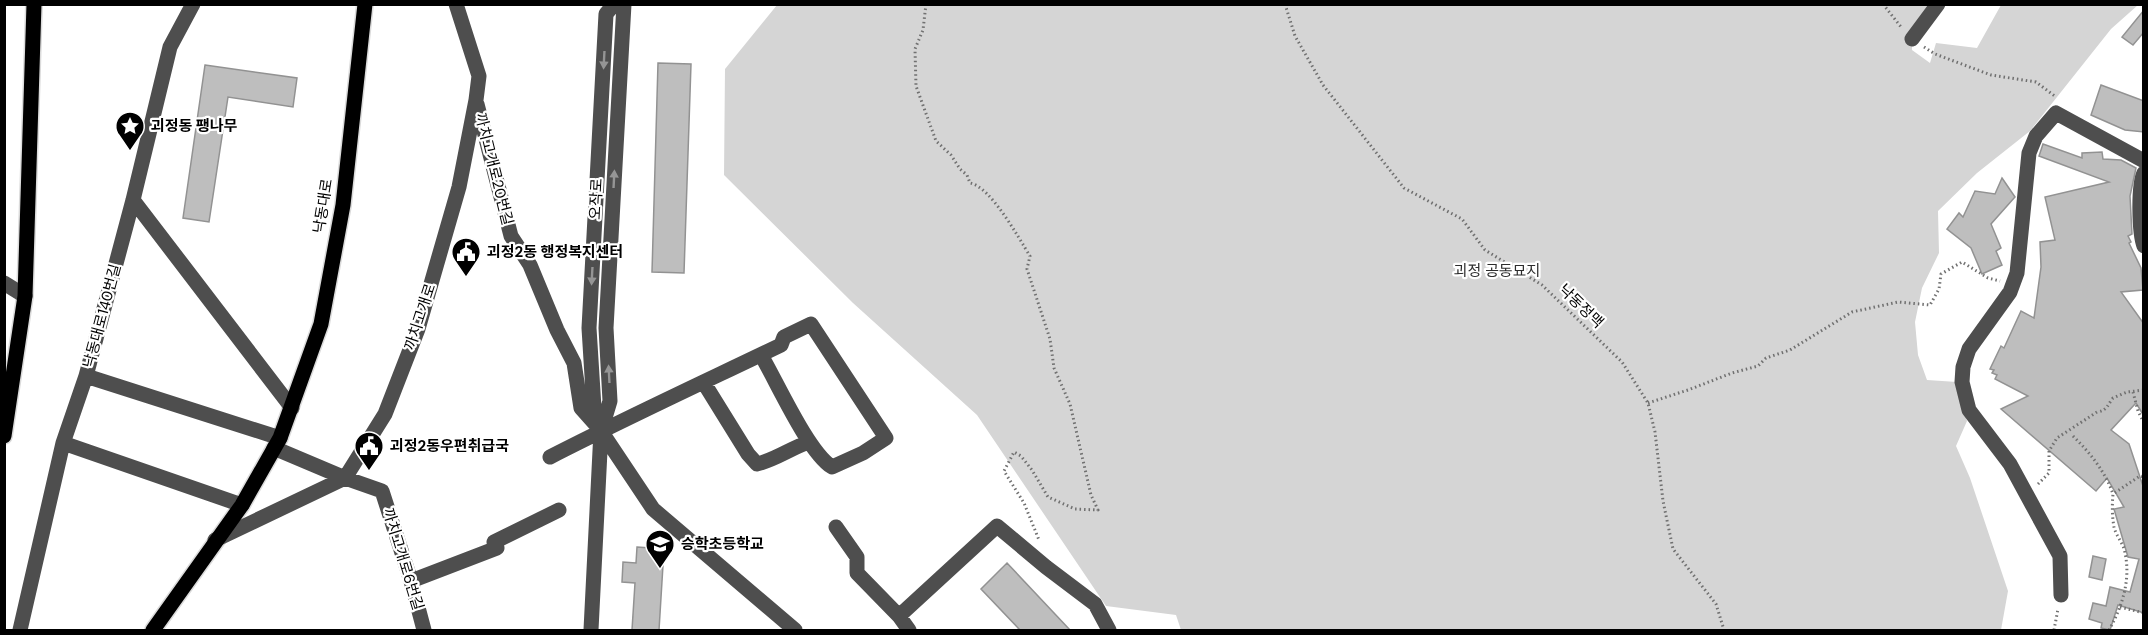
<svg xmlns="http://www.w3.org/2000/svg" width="2148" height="635" viewBox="0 0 2148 635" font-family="'DM Sans','Noto Sans KR',sans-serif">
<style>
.green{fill:#d5d5d5}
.building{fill:#bebebe;stroke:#929292;stroke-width:1.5}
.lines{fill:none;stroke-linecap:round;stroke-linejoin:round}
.major-casing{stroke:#dbdbdb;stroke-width:18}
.path{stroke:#707070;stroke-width:3;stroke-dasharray:1.5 3;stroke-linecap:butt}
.minor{stroke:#4e4e4e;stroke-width:15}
.major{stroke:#000;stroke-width:15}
.oneway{fill:#959595}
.labels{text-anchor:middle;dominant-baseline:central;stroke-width:4.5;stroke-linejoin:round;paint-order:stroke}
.poi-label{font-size:15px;font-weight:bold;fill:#000;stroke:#fff;text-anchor:start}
.street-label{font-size:15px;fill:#000;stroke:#fff}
.park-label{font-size:15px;fill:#2c2c2c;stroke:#fff}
</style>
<rect width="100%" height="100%" fill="#fff"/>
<path class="green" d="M777 5H1933L1912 32V50L1930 63 1936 43 1977 48 2001 5H2138L2111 29 2030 131 1977 173 1938 211 1939 253 1922 288 1915 322 1918 355 1927 380 1957 382 1967 421 1956 446 1970 478 2008 591 2001 630H1181L1176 615 1106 606 977 415 853 303 724 175 725 69Z"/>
<path class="building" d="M2144 10V32L2133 45 2122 37Z
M658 63 691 64 684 273 652 272Z
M205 65 297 78 293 107 228 97 209 222 183 218Z
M2101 85 2144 101V132L2125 130 2091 115Z
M2043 144 2082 158V153L2102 152 2103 159 2121 160 2136 168 2130 196 2132 234 2128 236 2131 242 2129 243 2141 268 2143 290 2121 292 2144 324V416L2136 403 2111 430 2129 444 2144 489V613L2118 605 2110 630 2101 628 2102 623 2089 619 2093 603 2106 606 2110 587 2130 592 2139 559 2128 557 2114 509 2124 507 2107 478 2096 491 2001 409 2028 396 1995 379 1997 375 1992 373 1994 370 1990 369 2001 346 2004 348 2021 311 2034 318 2041 267 2040 242 2055 240 2045 197 2109 182 2039 156Z
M2002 178 2015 197 1991 224 2001 248 1996 251 2002 265 1982 274 1971 248 1947 229 1959 213 1963 217 1975 191 1995 194Z
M637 547 664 549 659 630H632L635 583 622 582 623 562 636 563Z
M2093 556 2106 559 2102 580 2089 577Z
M1007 563 1070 630H1020L981 589Z"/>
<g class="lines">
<g class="major-casing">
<path id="major" d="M4 436 25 296 34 4
M153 630 242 505 280 438 321 324 343 205 365 4"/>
</g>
<path class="path" d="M926 4 923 30 915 49 916 86 936 141 951 155 960 169 967 175 970 183C991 187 1018 237 1030 256L1027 269 1050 339 1054 368 1070 404 1091 495 1098 510 1075 509 1048 497 1032 470 1021 456 1014 452 1004 471 1024 503 1039 540
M1285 4 1295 36 1323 85 1404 188 1462 219 1485 250 1542 285 1622 362 1648 403 1655 432 1663 501 1673 549 1716 604 1724 630
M1883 4 1901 27
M1924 47 1935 54 1991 75 2036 82 2056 97
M2133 392 2138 411 2144 423
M1648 403 1688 390 1732 373 1758 366 1766 358 1790 350 1852 312 1898 302 1930 305 1939 289 1941 274 1962 262 1988 278 2000 281
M2073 436C2090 453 2105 471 2113 494
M2038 484 2049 473V451L2057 438 2097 412C2107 411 2108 404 2113 398L2127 392 2144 390
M2120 607 2144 613
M2054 630 2058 609
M2109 630C2122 607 2131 580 2125 553 2124 544 2116 536 2114 527 2112 516 2112 505 2113 494L2140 476 2144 477"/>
<path class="minor" d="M614 4 606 14 589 328 594 408 601 431 653 509 795 630
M1912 39 1938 4
M477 104 511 236 530 265 557 330 574 363 581 408 597 426
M2144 173C2138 186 2139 233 2144 246
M133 200 292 408
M4 283 25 296
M86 376 280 438
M704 383 748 454 757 464C775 460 791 448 809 442
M63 443 242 505
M274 448 345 478 382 491 411 581 424 630
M550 457C626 418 704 382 781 345L784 337 811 324 886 438 863 453 832 467C808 452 777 382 761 355
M836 527 857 557V573L899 616
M215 540 345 478 385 414 418 329 459 187 476 100 479 76 456 4
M411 581 497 548 494 542 559 510
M2061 595 2060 556 2010 464 1969 410 1962 382 1963 367 1969 349 2010 292 2017 273 2029 153 2036 136 2056 113 2144 161
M20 630 63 443 86 376 133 200 170 47 193 4
M591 630 601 431 610 401 606 328 624 4
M909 630 899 616 997 526 1046 567 1095 604 1109 630"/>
<use href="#major" class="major"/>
</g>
<defs><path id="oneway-solid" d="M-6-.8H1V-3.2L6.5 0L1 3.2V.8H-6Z" transform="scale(1.5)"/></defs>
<g class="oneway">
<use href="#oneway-solid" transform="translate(604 60) rotate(93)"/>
<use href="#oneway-solid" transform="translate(614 179) rotate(-87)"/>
<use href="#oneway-solid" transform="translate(592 276) rotate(93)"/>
<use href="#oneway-solid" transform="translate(609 374) rotate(-93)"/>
</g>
<defs>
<g id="sight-pin" transform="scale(1.5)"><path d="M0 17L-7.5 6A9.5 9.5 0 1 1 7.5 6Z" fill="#000" stroke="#fff"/><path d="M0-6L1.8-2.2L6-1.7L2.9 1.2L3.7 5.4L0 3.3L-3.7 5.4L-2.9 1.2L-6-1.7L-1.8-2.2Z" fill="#fff"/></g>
<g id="civic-pin" transform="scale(1.5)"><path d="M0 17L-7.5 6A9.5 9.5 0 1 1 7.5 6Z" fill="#000" stroke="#fff"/><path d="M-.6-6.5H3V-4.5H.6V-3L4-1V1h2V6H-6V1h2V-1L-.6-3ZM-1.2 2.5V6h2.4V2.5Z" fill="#fff"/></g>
<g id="school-pin" transform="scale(1.5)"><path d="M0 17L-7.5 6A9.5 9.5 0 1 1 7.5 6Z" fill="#000" stroke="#fff"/><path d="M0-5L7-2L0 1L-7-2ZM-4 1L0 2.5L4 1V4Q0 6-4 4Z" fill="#fff"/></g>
</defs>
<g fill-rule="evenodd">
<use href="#sight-pin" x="130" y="126"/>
<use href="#civic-pin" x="466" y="252"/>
<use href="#civic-pin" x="369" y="446"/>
<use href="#school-pin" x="660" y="544"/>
</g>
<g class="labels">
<g class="poi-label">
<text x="151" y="126">괴정동 팽나무</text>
<text x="487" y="252">괴정2동 행정복지센터</text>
<text x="390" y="446">괴정2동우편취급국</text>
<text x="681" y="544">승학초등학교</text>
</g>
<g class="street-label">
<text transform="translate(494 169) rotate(76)">까치고개로20번길</text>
<text transform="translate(596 199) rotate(-87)">오작로</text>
<text transform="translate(323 206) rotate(-81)">낙동대로</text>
<text transform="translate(1581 306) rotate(44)">낙동정맥</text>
<text transform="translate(102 316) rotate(-75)">낙동대로140번길</text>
<text transform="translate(420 317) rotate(-72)">까치고개로</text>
<text transform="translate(403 559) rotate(73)">까치고개로6번길</text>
</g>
<g class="park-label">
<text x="1497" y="271">괴정 공동묘지</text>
</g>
</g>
<rect width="2148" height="635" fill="none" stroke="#000000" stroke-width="12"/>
</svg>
